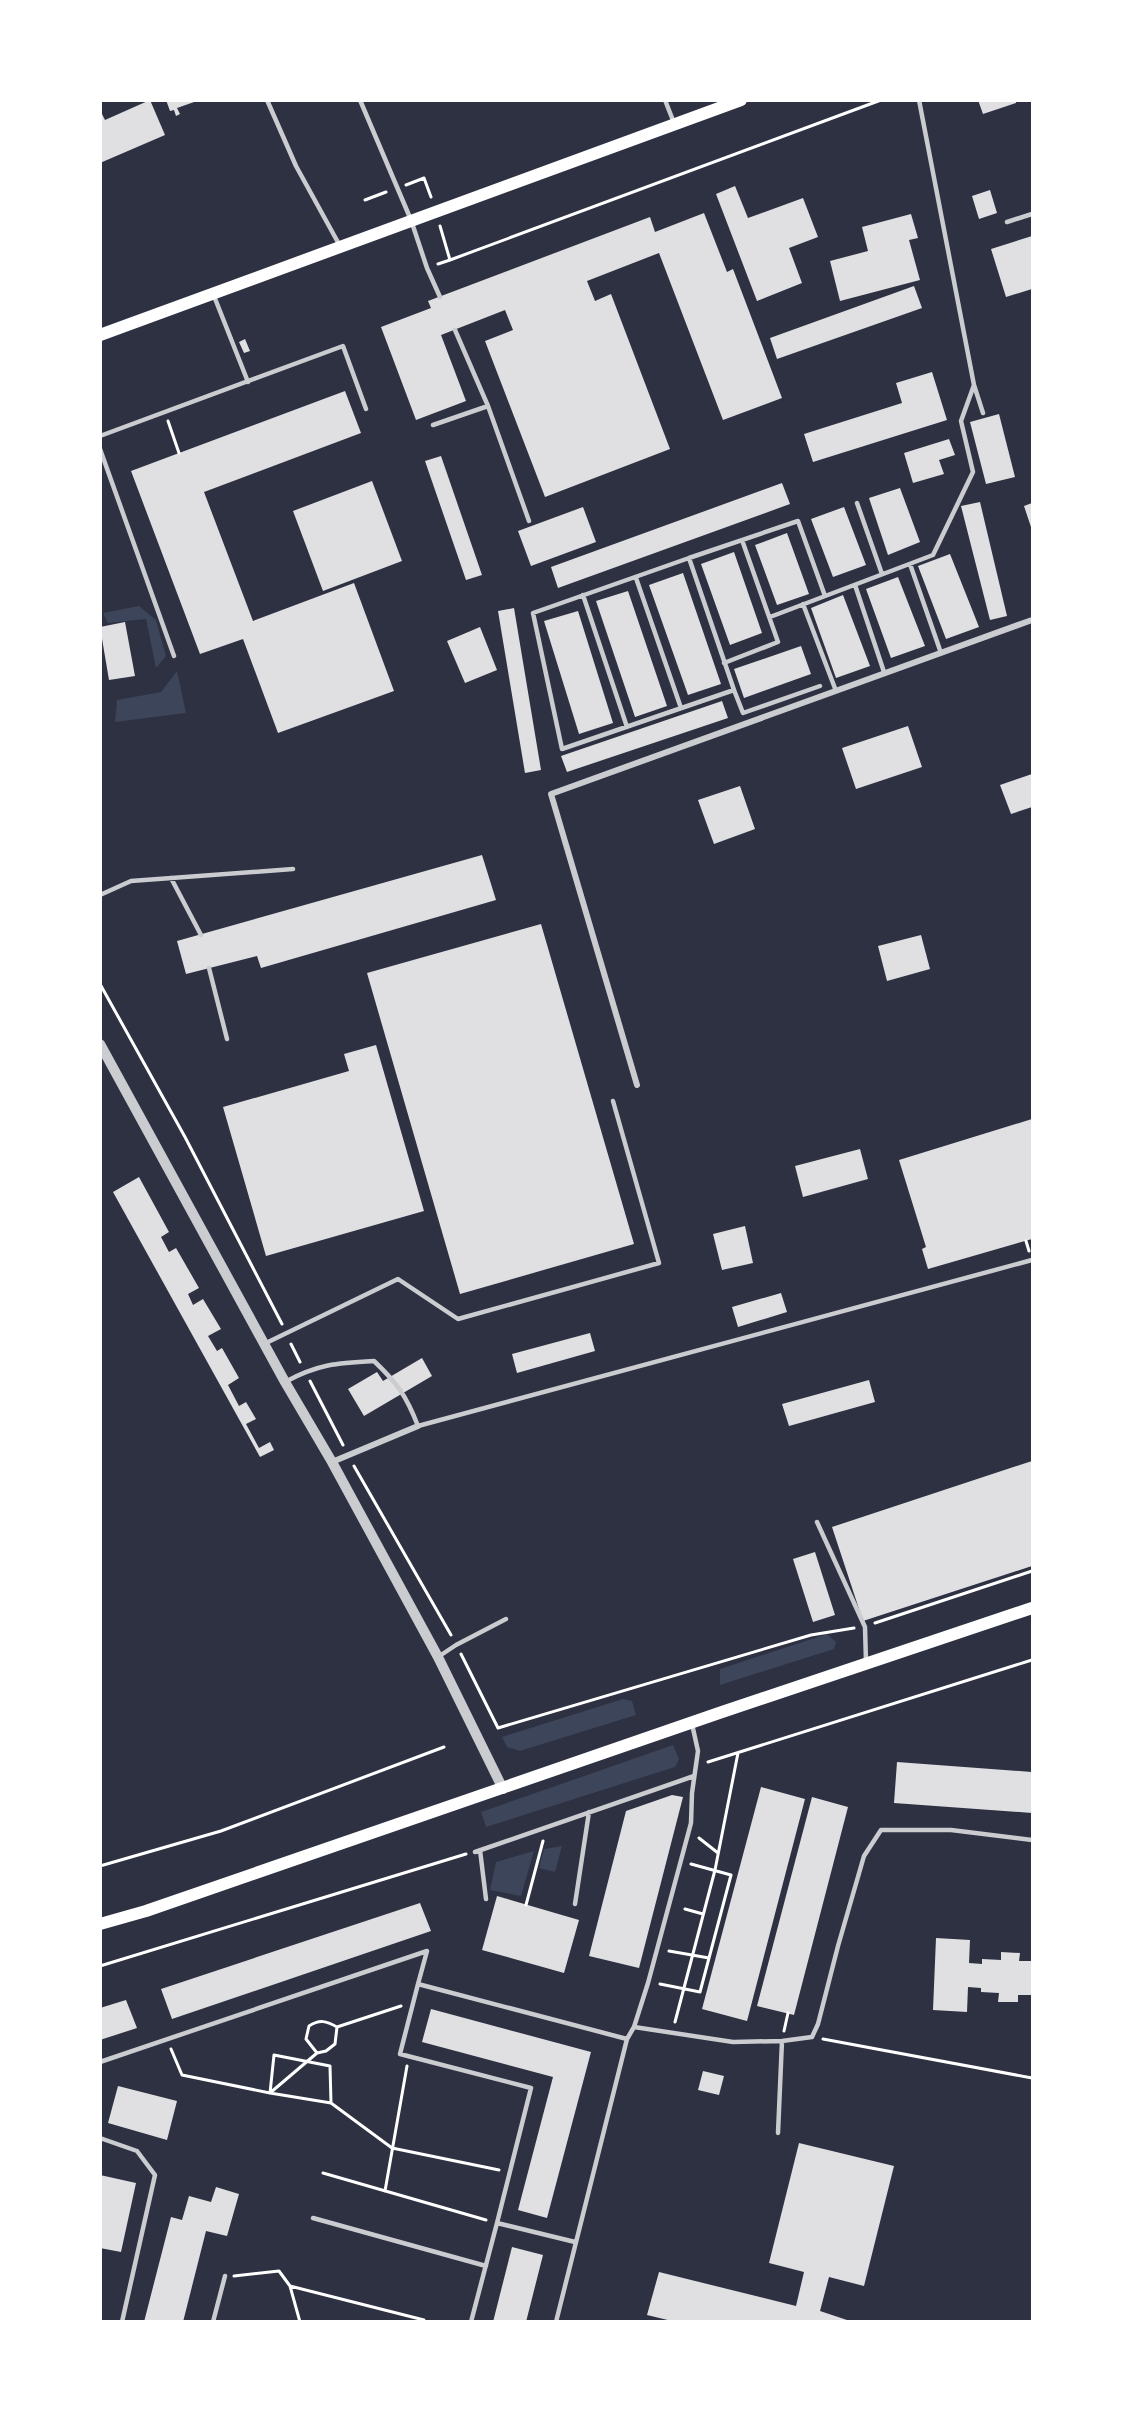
<svg xmlns="http://www.w3.org/2000/svg" width="1133" height="2422" viewBox="0 0 1133 2422" font-family="'Work Sans',sans-serif">
<style>
.green{fill:#3c4559}
.building{fill:#e0e0e3}
.lines{fill:none;stroke-linecap:round;stroke-linejoin:round}
.path{stroke:#fff;stroke-width:3}
.service{stroke:#caccd0;stroke-width:4.5}
.minor{stroke:#caccd0;stroke-width:6}
.tertiary{stroke:#caccd0;stroke-width:10}
.secondary{stroke:#fff;stroke-width:12}
</style>
<rect width="100%" height="100%" fill="#2d3142"/>
<path class="green" d="M139 606 156 620 166 656 156 668 146 619 108 623 103 613Z
M177 671 186 713 115 722 117 700 161 692Z
M827 1634 836 1642 834 1649 720 1685V1669Z
M623 1699 632 1701 636 1715 520 1751 507 1747 502 1737Z
M673 1745 679 1759 675 1767 486 1827 481 1812Z
M562 1846 555 1872 539 1868 544 1849Z
M534 1851 521 1896 490 1890 496 1862Z"/>
<path class="building" d="M150 100 165 135 100 163V110L105 120Z
M166 100H197V101L177 108 180 114 176 116 174 110 170 111Z
M978 100H1016V103L983 114Z
M735 186 748 218 803 198 818 237 789 248 802 283 757 301 716 194Z
M990 190 997 213 979 219 972 196Z
M704 213 727 272 733 269 782 398 723 420 659 253 587 281 595 301 611 294 670 449 545 497 485 341 513 330 505 310 441 335 466 401 416 420 381 327 431 308 428 301 650 217 655 232Z
M911 214 918 238 909 240 920 280 840 301 830 261 868 251 862 227Z
M1032 236V289L1006 297 991 249Z
M914 286 922 308 777 359 770 338Z
M245 339 250 351 244 353 239 342Z
M932 372 947 420 813 462 804 434 902 403 896 383Z
M345 391 361 433 204 492 253 621 354 583 394 691 278 733 243 639 200 654 131 471Z
M999 414 1015 477 986 484 970 422Z
M949 439 955 455 939 460 944 474 913 483 904 453Z
M441 456 482 575 466 580 425 461Z
M372 481 402 561 323 591 293 511Z
M782 483 790 504 558 588 551 567Z
M900 488 920 542 888 555 869 498Z
M980 502 1007 616 990 620 961 506Z
M1032 503V530L1024 506Z
M583 507 596 542 531 566 518 531Z
M844 507 866 565 833 577 811 519Z
M787 533 809 594 777 605 755 545Z
M734 552 762 633 730 645 701 564Z
M950 554 979 627 946 639 918 566Z
M683 573 721 684 688 695 649 585Z
M898 577 925 646 891 658 866 589Z
M628 591 667 706 635 717 596 601Z
M843 595 870 666 836 678 811 608Z
M514 608 541 770 525 773 498 611Z
M578 611 613 723 579 734 544 621Z
M125 622 135 676 109 680 100 627Z
M480 627 497 670 465 683 447 641Z
M801 646 811 674 744 698 734 669Z
M722 701 728 718 567 772 561 756Z
M908 726 922 767 856 789 842 748Z
M1032 774V807L1011 814 1000 785Z
M740 786 755 829 714 844 698 800Z
M482 855 496 900 261 968 257 956 186 974 177 941Z
M541 924 634 1244 460 1294 367 973Z
M921 935 930 969 887 981 878 946Z
M376 1045 424 1211 266 1256 223 1107 349 1071 344 1054Z
M1032 1119V1239L928 1269 922 1249 926 1247 899 1160Z
M860 1149 868 1179 803 1197 795 1166Z
M139 1177 169 1232 161 1237 169 1252 176 1248 199 1288 188 1294 193 1305 203 1299 221 1329 208 1336 217 1351 222 1348 239 1378 228 1385 239 1406 246 1402 256 1419 246 1424 259 1448 270 1442 274 1450 260 1457 113 1192Z
M745 1226 753 1263 722 1270 713 1234Z
M781 1293 787 1312 738 1327 732 1307Z
M590 1333 595 1351 517 1373 512 1354Z
M422 1358 432 1376 364 1416 348 1389 377 1372 383 1381Z
M869 1380 875 1402 789 1426 782 1404Z
M1032 1461V1566L863 1621 832 1527Z
M815 1552 835 1615 813 1622 793 1559Z
M897 1762 1032 1772V1813L894 1803Z
M761 1787 805 1799 747 2021 702 2009Z
M672 1795 683 1797 639 1968 589 1956 626 1811Z
M812 1797 848 1807 794 2015 757 2006Z
M497 1896 579 1920 564 1973 482 1950Z
M420 1903 431 1931 172 2019 161 1989Z
M936 1938 970 1940 969 1963 982 1964V1959L1001 1960V1952L1020 1953 1019 1961H1032V1995H1018V2002H998L999 1993 981 1992V1988L968 1987 967 2012 933 2010Z
M126 2000 137 2028 100 2040V2008Z
M431 2009 591 2052 547 2218 518 2210 553 2077 422 2042Z
M703 2071 724 2076 719 2095 698 2090Z
M118 2086 177 2101 167 2140 108 2123Z
M799 2143 894 2166 864 2286 829 2277 820 2311 853 2322H676L647 2315 659 2272 796 2306 804 2272 769 2263Z
M100 2175 136 2183 121 2252 100 2248Z
M216 2187 239 2194 227 2236 206 2231 183 2322H144L171 2217 182 2220 189 2196 211 2202Z
M512 2247 543 2255 526 2322H493Z"/>
<g class="lines">
<path class="path" d="M406 185 424 178 431 197
M365 200 386 192
M450 260 881 100
M438 264 450 260 440 226
M168 421 179 453
M100 984 185 1137 282 1324
M1026 1241 1029 1251
M291 1344 300 1362
M310 1381 343 1445
M354 1466 451 1635
M875 1623 1032 1571
M461 1654 498 1728 811 1635 854 1628
M708 1762 1032 1660
M699 1838 718 1853
M100 1866 221 1831 444 1747
M526 1905 543 1841
M685 1909 703 1914
M669 1951 709 1958
M100 1966 466 1854
M660 1984 700 1992 731 1875 691 1864
M675 2022 715 1870 738 1753
M337 2027 401 2006
M784 2031 788 2013
M823 2039 1032 2078
M171 2049 182 2075 270 2093 317 2053 326 2051 335 2044 337 2027C326 2021 320 2019 309 2026L306 2039 317 2053
M331 2103 270 2093 274 2055 330 2066 331 2103 392 2148 499 2170
M323 2173 486 2220
M385 2191 407 2066
M234 2276 279 2271 290 2286 300 2322
M290 2286 424 2320V2322"/>
<path class="service" d="M267 100 296 166 340 246
M360 100 411 220 427 268 440 297
M665 100 674 123
M919 100 974 385 983 413
M1007 222 1032 214
M214 296 248 382
M455 330 488 406 529 521
M433 425 488 406
M100 436 343 346 366 409
M100 449 174 656
M857 503 882 574
M689 558 798 521 825 596
M910 564 941 653
M636 578 681 708
M855 585 884 672
M583 595 627 727
M803 604 836 691
M770 617 933 555 973 472 961 421 974 385
M724 663 778 642 742 540
M734 690 689 558 533 613 562 749 734 690 743 713 820 686
M171 878 201 935
M100 895 131 881 293 869
M209 968 227 1039
M264 1344 398 1279 458 1319 659 1263 613 1101
M285 1382C318 1364 337 1363 374 1361 397 1383 406 1395 418 1426L1032 1260
M817 1522 865 1627 866 1662
M438 1657 456 1645 506 1619
M480 1850 486 1899
M475 1852 694 1776
M575 1904 589 1812
M634 2027 733 2042 782 2041 812 2037 818 2024 838 1946 864 1856 881 1830H951L1032 1840
M100 2062 427 1951 418 1984
M778 2133 782 2041
M100 2138 137 2151 155 2175 122 2322
M313 2218 486 2266
M575 2242 497 2223 531 2088 400 2054 418 1984 627 2039
M213 2322 225 2276
M471 2322 497 2223
M556 2322 627 2039 634 2027 648 1983 691 1823 692 1793 698 1751 692 1724"/>
<path class="minor" d="M637 1085 551 794 1032 620
M332 1462 418 1426"/>
<path class="tertiary" d="M100 1044 285 1382 332 1462 438 1657 503 1789"/>
<path class="secondary" d="M100 335 741 100
M100 1924 146 1911 722 1712 1032 1608"/>
</g>
<rect width="1133" height="2422" fill="none" stroke="#ffffff" stroke-width="204"/>
</svg>
